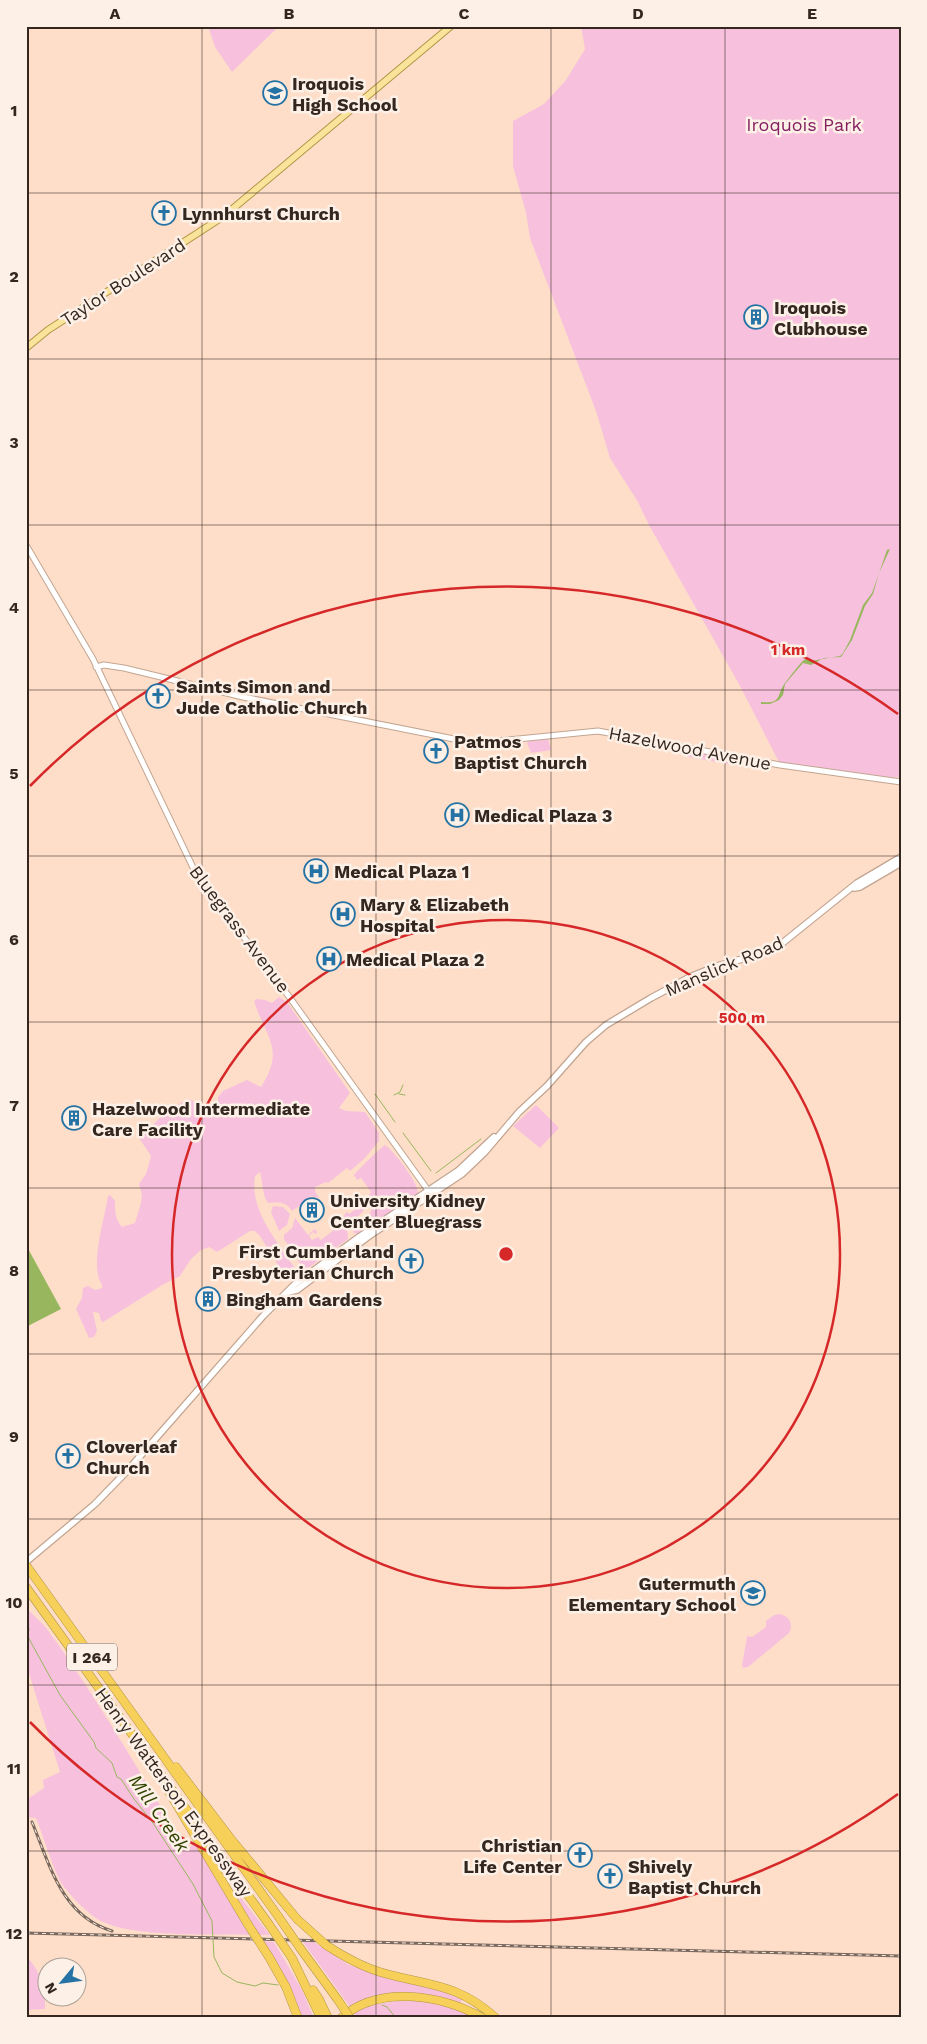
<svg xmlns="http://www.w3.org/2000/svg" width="927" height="2044" viewBox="0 0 927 2044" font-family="'Work Sans',sans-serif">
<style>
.green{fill:#f7c1dd}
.water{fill:#97b65d}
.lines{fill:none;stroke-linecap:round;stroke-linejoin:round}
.stream{stroke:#97b65d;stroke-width:1}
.tertiary-casing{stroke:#c2a591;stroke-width:7}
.secondary-casing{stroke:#c2a591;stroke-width:8}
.primary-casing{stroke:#b29545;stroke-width:8}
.motorway-casing{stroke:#b29545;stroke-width:9}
.tertiary{stroke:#fff;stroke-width:5}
.secondary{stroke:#fff;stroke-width:5.5}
.primary{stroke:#fae39b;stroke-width:6}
.motorway{stroke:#f7d059;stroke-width:8}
.rail-casing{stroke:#7c695d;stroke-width:3}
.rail{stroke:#fcf0e7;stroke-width:1;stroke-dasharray:4;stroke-linecap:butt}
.motorway-bridge-casing{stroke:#b29545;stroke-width:9;stroke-linecap:butt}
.motorway-bridge{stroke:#f7d059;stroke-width:8}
.grid{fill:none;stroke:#332720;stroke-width:1;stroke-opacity:0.55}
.ring{fill:none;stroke:#d62828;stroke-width:2.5}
.labels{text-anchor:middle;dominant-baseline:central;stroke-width:5;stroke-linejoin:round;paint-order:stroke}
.shield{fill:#fcf0e7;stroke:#6f635c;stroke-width:1}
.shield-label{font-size:16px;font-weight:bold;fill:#332720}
.poi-label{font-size:18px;font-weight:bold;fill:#332720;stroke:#fcf0e7;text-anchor:start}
.park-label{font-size:18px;fill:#862161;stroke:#fcf0e7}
.street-label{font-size:18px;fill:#332720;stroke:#fcf0e7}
.water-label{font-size:19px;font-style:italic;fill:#304300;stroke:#fcf0e7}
.centre{fill:#d62828;stroke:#fcf0e7;stroke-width:2.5}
.ring-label{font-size:15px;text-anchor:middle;font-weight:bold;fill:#d62828;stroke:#fcf0e7;stroke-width:5;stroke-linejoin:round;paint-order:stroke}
.neatline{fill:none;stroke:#332720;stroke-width:2}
.grid-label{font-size:16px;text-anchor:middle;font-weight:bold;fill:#332720}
</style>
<rect width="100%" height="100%" fill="#fedec9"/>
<path class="green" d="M208 26H279L232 72 215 47Z
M581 26H901V777L885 778 781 766 740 686 649 525 638 502 610 458 596 411 530 238 526 213 513 166V121L544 104 566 80 585 49Z
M548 739 551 750 531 753 527 743 529 741Z
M686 751 742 761 743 763 739 766 689 757 684 755Z
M279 997 287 1002 350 1093 339 1108 346 1111 365 1112 379 1133V1141L364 1159 350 1171 347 1168 328 1183 326 1182 315 1187V1191L319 1198 310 1196 309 1199 292 1211C286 1201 278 1202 268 1203 262 1195 263 1183 260 1172L255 1176C249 1214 282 1245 299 1275V1279L294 1283 286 1278 260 1236 255 1231H250L217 1252 209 1247 201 1250 191 1259 180 1276 164 1284 103 1322 101 1321 99 1313 93 1312 97 1331 94 1337 89 1338 76 1309 82 1298 83 1288 88 1286 95 1290 102 1288V1285C89 1266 105 1218 108 1196L110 1195 115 1201C115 1211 115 1219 122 1227L135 1223 141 1203 142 1195 139 1184 146 1174 151 1156 139 1138 168 1110 188 1099 192 1100C199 1109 207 1120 218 1110V1097L223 1091 247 1080 261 1087C286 1048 265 1037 254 1001L257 999 265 1000 272 1003Z
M536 1105 559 1128 540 1148 513 1126Z
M385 1145C394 1151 419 1184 418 1193L359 1234 354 1233 353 1229 370 1213 374 1205 369 1195 371 1192 361 1178 357 1180 354 1175C358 1170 381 1147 385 1145Z
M365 1197 368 1206 347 1228 348 1239 307 1269 303 1268 284 1239V1235L292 1228 295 1218 308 1235 315 1229 317 1232 316 1234 313 1232 309 1236 312 1240 318 1237 321 1240 339 1226 338 1223 347 1212 349 1214 365 1202 363 1199Z
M273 1206 283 1207 290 1214 287 1225 279 1231 271 1212Z
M26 1607C32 1615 41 1621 47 1629 98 1699 141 1775 186 1848L196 1844 251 1935C212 1934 131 1938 99 1920 86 1912 66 1892 59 1879 50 1860 44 1838 36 1818L26 1817V1800L44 1788 43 1780 60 1772 26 1664Z
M780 1614C789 1616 794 1624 789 1633L748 1667 743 1668 742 1665 747 1637 748 1636 752 1637 766 1627V1621L774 1615Z
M231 1885 270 1935H258Z
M262 1941 274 1942 302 1990 314 2018H301Z
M303 1942H314L349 1965 405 1982 435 1988 462 2000 460 2003C425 1993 382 1988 350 2007Z
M26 1956C41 1971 46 1989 45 2009L26 2010Z
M407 2000 439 2003 478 2018H357L353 2012 370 2005Z"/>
<path class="water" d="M890 549 879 573 873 594 865 606 852 640 841 657 824 658 811 665 803 663 785 684 783 695 779 700 770 704H761V702C783 704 776 695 785 683 789 678 800 663 805 659L811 661 840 656 843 653 850 640 863 605 872 593 887 550Z
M26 1245 61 1309 26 1327Z"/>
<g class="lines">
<path class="stream" d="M375 1094 395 1122
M399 1094 405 1095
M394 1095 400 1092 403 1085
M403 1133 431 1171
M436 1173 481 1139
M26 1625 29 1628 28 1637 60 1695 94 1742 96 1748 112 1763 117 1777 121 1779 134 1799 153 1823 193 1884 212 1921 214 1957 222 1973 237 1982 255 1986 263 1983 278 1985
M382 2005 387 2007 396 2018"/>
<g class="tertiary-casing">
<path id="tertiary" d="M26 545 93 659 199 880 275 977 430 1193
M96 667 104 665 124 668 243 697 469 742H488L598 731 780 765 901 782"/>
</g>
<g class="secondary-casing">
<path id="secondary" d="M854 888 860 887 901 863
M288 1292 297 1290 369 1236 462 1174 485 1152 519 1112 547 1086 586 1042 606 1025 651 998 690 977 717 966 760 954 780 945 857 883 901 857
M26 1562 95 1504 128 1470 263 1316 294 1285 359 1237 459 1170 494 1137"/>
</g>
<g class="primary-casing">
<path id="primary" d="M26 348 48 330 224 216 451 26"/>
</g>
<g class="motorway-casing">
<path id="motorway" d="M26 1565 278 1916
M26 1587 268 1923
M176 1767 231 1839 297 1919
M169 1792 247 1923
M326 1945C343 1956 360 1966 380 1972 427 1986 456 1982 496 2018
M300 1948 338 2000
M269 1957 286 1987 298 2018
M292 1958 321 2018
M313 1990 319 1999 328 2018
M341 2018C379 1984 442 1995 483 2018"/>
</g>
<use href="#tertiary" class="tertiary"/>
<use href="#secondary" class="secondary"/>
<use href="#primary" class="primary"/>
<use href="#motorway" class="motorway"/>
<g class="rail-casing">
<path id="rail" d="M32 1822C50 1866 62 1916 112 1931
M26 1933 901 1956"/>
</g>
<use href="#rail" class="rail"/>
<g class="motorway-bridge-casing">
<path id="motorway-bridge" d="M278 1916 300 1948
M297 1919 326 1945
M247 1923 269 1957
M268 1923 292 1958
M338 2000 350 2018"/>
</g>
<use href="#motorway-bridge" class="motorway-bridge"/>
</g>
<path class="grid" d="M202 26V2018M376 26V2018M551 26V2018M725 26V2018M26 193H901M26 359H901M26 525H901M26 690H901M26 856H901M26 1022H901M26 1188H901M26 1354H901M26 1519H901M26 1685H901M26 1851H901"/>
<g class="ring">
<circle cx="506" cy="1254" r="334"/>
<path d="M898 1794A667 667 0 0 1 30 1722M30 786A667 667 0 0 1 898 714"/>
</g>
<defs>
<g id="school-ring" transform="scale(1.25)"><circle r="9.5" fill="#fcf0e7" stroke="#2572a4" stroke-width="1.5"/><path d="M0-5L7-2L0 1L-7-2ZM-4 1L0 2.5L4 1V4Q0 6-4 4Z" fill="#2572a4"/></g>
<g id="church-ring" transform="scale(1.25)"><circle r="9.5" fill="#fcf0e7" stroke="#2572a4" stroke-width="1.5"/><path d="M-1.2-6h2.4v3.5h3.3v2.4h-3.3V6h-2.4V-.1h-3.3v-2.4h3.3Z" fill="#2572a4"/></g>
<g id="building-ring" transform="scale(1.25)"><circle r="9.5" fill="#fcf0e7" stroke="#2572a4" stroke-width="1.5"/><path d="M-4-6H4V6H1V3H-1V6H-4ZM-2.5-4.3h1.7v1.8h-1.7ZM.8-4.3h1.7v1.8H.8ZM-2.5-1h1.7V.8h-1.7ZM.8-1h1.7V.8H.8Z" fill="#2572a4"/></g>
<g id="hospital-ring" transform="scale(1.25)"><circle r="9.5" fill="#fcf0e7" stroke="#2572a4" stroke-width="1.5"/><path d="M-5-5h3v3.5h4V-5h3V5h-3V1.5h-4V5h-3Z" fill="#2572a4"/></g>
</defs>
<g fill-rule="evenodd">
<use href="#school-ring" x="275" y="93"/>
<use href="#church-ring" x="164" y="213"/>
<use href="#building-ring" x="756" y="317"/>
<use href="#church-ring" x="158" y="696"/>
<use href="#church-ring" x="436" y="751"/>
<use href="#hospital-ring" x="457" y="815"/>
<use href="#hospital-ring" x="316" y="871"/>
<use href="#hospital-ring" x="343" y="914"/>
<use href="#hospital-ring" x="329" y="959"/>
<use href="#building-ring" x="74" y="1118"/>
<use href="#building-ring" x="312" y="1210"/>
<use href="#church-ring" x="411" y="1261"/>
<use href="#building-ring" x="208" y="1299"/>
<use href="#church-ring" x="68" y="1456"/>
<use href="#school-ring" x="753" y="1593"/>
<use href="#church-ring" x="580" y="1855"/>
<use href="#church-ring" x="610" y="1876"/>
</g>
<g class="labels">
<rect class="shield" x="67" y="1643.5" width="50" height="27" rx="4"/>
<g class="shield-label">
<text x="92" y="1657">I 264</text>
</g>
<g class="poi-label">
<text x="292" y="83">Iroquois<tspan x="292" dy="21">High School</tspan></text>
<text x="182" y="213">Lynnhurst Church</text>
<text x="774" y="307">Iroquois<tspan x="774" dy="21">Clubhouse</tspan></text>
<text x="176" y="686">Saints Simon and<tspan x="176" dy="21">Jude Catholic Church</tspan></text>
<text x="454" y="741">Patmos<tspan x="454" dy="21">Baptist Church</tspan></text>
<text x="474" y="815">Medical Plaza 3</text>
<text x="334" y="871">Medical Plaza 1</text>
<text x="360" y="904">Mary &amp; Elizabeth<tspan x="360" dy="21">Hospital</tspan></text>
<text x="346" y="959">Medical Plaza 2</text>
<text x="92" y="1108">Hazelwood Intermediate<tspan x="92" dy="21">Care Facility</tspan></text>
<text x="330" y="1200">University Kidney<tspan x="330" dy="21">Center Bluegrass</tspan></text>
<text x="394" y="1251" text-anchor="end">First Cumberland<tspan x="394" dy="21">Presbyterian Church</tspan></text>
<text x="226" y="1299">Bingham Gardens</text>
<text x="86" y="1446">Cloverleaf<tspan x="86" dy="21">Church</tspan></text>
<text x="736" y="1583" text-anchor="end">Gutermuth<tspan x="736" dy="21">Elementary School</tspan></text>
<text x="562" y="1845" text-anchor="end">Christian<tspan x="562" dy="21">Life Center</tspan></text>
<text x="628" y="1866">Shively<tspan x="628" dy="21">Baptist Church</tspan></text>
</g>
<g class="park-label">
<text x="804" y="124">Iroquois Park</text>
</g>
<g class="street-label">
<text transform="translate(123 282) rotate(-33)">Taylor Boulevard</text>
<text transform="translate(690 748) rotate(11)">Hazelwood Avenue</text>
<text transform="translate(240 929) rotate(53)">Bluegrass Avenue</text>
<text transform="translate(724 966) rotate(-23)">Manslick Road</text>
<text transform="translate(174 1792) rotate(54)">Henry Watterson Expressway</text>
</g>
<g class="water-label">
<text transform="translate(159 1813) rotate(55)">Mill Creek</text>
</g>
</g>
<circle cx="506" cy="1254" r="8" class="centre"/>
<g class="ring-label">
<text x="788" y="655">1 km</text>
<text x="742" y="1023">500 m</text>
</g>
<rect width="927" height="2044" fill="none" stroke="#fcf0e7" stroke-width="55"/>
<g transform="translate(62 1982) rotate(241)"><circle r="24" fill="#fcf0e7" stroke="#aca097"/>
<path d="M0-4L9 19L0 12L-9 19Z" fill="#2572a4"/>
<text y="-8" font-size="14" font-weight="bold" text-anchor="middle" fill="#332720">N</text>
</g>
<rect x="28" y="28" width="872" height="1988" class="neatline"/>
<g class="grid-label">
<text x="115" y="19">A</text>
<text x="289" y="19">B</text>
<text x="464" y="19">C</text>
<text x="638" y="19">D</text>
<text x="812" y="19">E</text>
<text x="14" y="116">1</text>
<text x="14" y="282">2</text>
<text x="14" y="448">3</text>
<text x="14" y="613">4</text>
<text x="14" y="779">5</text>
<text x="14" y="945">6</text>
<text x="14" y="1111">7</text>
<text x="14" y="1276">8</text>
<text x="14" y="1442">9</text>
<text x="14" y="1608">10</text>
<text x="14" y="1774">11</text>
<text x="14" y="1939">12</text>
</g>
</svg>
